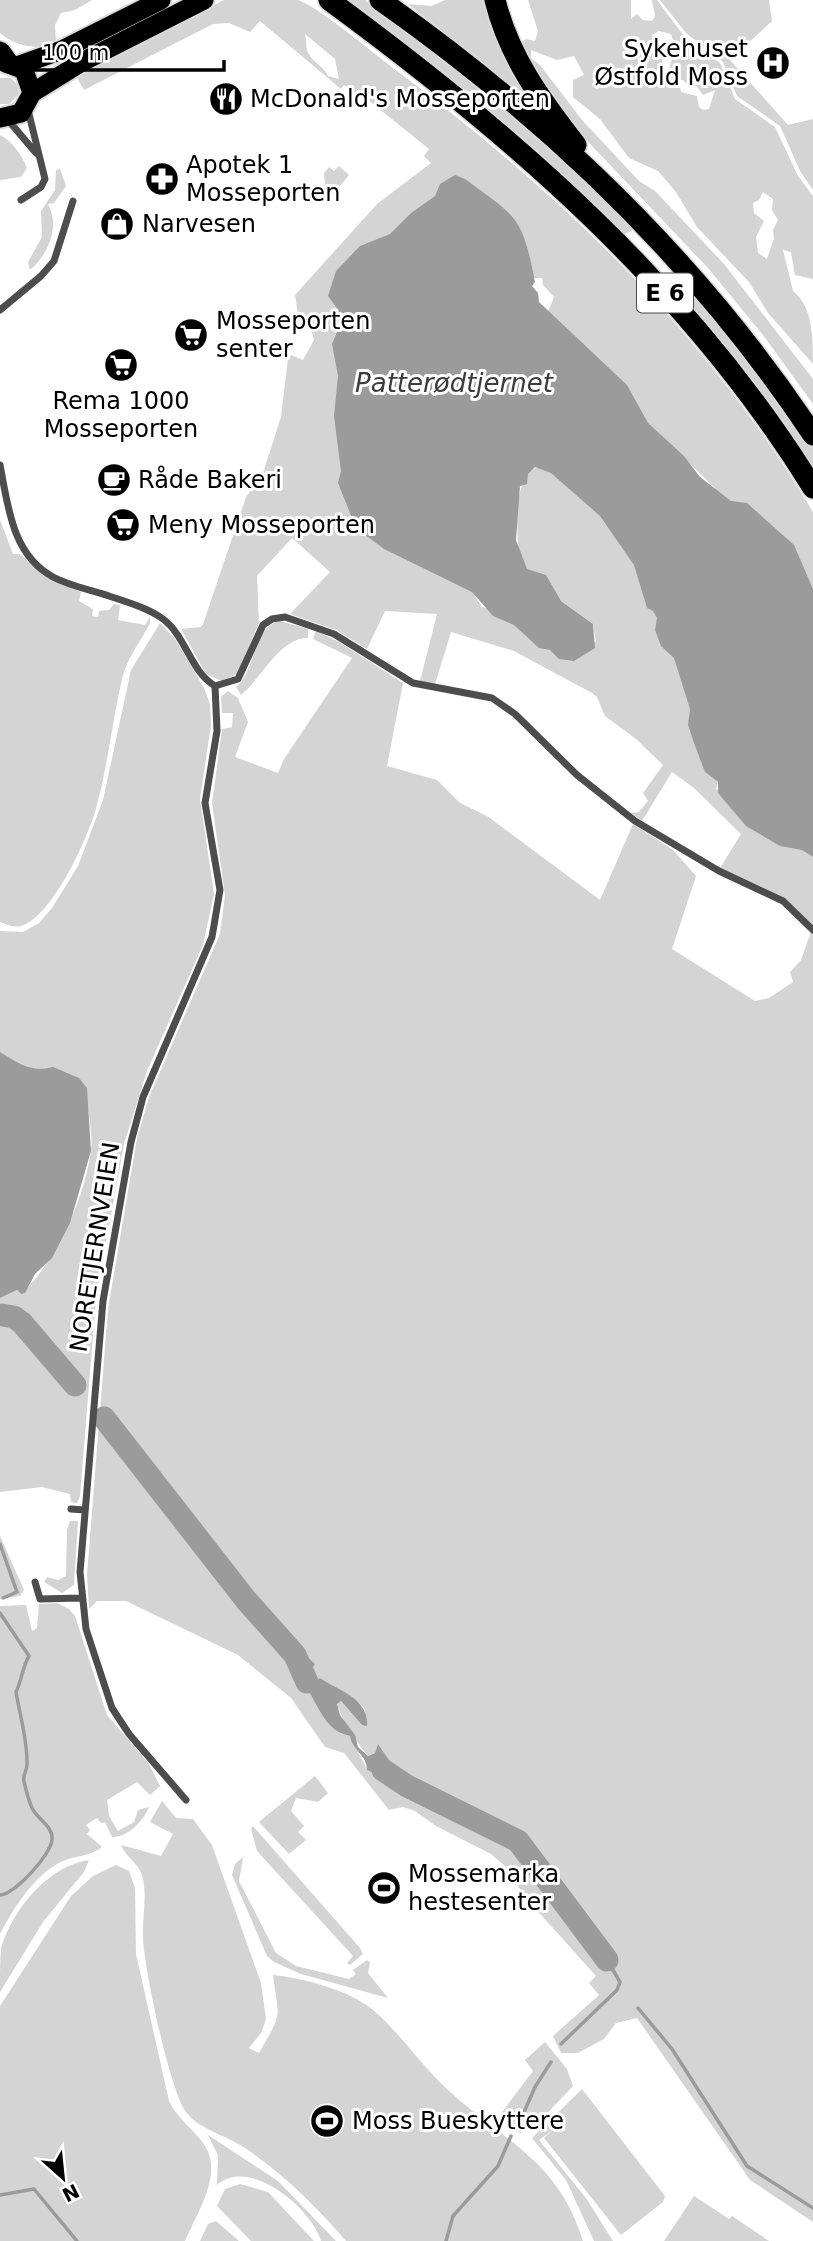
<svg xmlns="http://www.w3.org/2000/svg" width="813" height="2241" font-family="'DejaVu Sans',sans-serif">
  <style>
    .green { fill: #d4d4d4; fill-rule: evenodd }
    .water { fill: #9b9b9b }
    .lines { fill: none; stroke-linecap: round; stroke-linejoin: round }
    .stream { stroke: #9b9b9b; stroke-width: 3.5 }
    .river { stroke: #9b9b9b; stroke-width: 23 }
    .trunk-casing { stroke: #dbdbdb; stroke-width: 23 }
    .motorway-casing { stroke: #dbdbdb; stroke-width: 24 }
    .minor { stroke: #4d4d4d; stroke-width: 7 }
    .trunk { stroke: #000; stroke-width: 19 }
    .motorway { stroke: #000; stroke-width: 21 }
    .labels { text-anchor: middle; stroke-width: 6; stroke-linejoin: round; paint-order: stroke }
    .shield { fill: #fff; stroke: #4c4c4c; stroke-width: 2 }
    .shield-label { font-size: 23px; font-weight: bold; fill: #000 }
    .poi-label { font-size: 24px; fill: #000; stroke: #fff; text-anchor: start }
    .street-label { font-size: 24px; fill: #000; stroke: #fff }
    .water-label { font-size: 26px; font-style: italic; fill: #3c3c3c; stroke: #fff }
  </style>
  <rect width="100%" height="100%" fill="#fff"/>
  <path class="green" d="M0,0H92L75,10L61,13L55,25L56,43C36,50 17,47 0,33Z
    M224,0C240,0 285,0 298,0C319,7 373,53 393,68C563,196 702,328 813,512V659L713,486L555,334L548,312L554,297L543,285L542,278H534L474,594L482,607L596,642L593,624L561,601L522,585C520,558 506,478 538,467L609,491L657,618L693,644L705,772L718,782L716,789L813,845V926L783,897L720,868L741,834L694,788L672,772L642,821L631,813L639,812L648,801L643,793L663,765L636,739L605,716L597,697L592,693L514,651L451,632L435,684L420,681L437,614L385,611L367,649L336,630L290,614L330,572L292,538L257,576L259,623L237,674L222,681L206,674L181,629L201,627L203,624L246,497L263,473L281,417L288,358L291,355L303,360L314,340L309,320L304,316L299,321L295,295L377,204L431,163L424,156L429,149L362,95L359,97L344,85L341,89L260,21L250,32L229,23L213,24L84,90L76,76ZM305,34L335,59L339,79L328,76C324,66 310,61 307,50C306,45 306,37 305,34Z
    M343,0H365L447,61L537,134L634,227L632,231L624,234L497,118Z
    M445,0H485L537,107L408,4L431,6Z
    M528,0H631V19L637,14L643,20L652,21L655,16L652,0H657L684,36L720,63L735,99L775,127L798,176L813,196V279L795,275L791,252L783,250L793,291C813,306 813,339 813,364L768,313L749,282L697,227L676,192L658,171L629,158L600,119L573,97V80L584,75L574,56L557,60L531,50V58L540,65L582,120L639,181L655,191L724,264L813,379V404L763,335L708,268L575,128L516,46L526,39L535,41L538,31ZM659,31L671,34L675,48L667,77L662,65L664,53L655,51L652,35ZM678,80H683L688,85L693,81L703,95L715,90L709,109L703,110L699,107L697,96L681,92ZM763,192L773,199L772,210L778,220L773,230L774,238L767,259L758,253L756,237L764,221L754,213L753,203L759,200Z
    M660,0H769L772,21L730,60L788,125L813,119V190L800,171L780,126L737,96L723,62L686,33Z
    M0,78H11L18,85L19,94L9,104H0Z
    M0,135C12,141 22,155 27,168L21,177L0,180Z
    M339,166L349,175L330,198L326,195L324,173L329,167L334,171Z
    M60,169L66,186L54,203L48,204C60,226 49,254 30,270L28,262L42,237L41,211L55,190L56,170Z
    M691,295H695L787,409L813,447V471L736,362L690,306Z
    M0,520L13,554H20L44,576L81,592L79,601L93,609L92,616L98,617L99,611L109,610L114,604L120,605L118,620L145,625L150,617V623C141,641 129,655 123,675C112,720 108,767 95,812C86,841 52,917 21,926C14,928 6,924 0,922Z
    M280,621L308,629V638C280,637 261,679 241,695L236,687C257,670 251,628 280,621Z
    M160,623L175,639L204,688L210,704L211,725L200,799L214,894L203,945L147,1071L124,1144L96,1298L80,1496L77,1503L71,1502L70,1494L42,1487L0,1492V1298L17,1290L21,1294C55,1263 85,1199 91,1150C93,1136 89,1120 88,1106L0,1088V931L23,932L39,923L52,908L78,866L103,800L131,670Z
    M316,631L339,642L403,683L387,766L437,780L460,803L487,816L600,900L633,824L673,850L696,876L672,949L755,1001L769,998L793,982L790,972L801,960L811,932L813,935V2222L750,2180L637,2018L616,2023L604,2039L578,2053H561L553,2036L599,1995L589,1983L596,1976L525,1897L505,1866L491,1854L436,1826L415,1811L403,1807L389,1810L344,1753L325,1747L291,1698L238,1655L126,1601H97L89,1609L87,1575L108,1309L137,1138L149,1097L220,934L225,895L212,803L222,729L232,727L233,713H222L221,697L228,691L238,698L248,722L235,757L278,773L284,759L352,658L313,639ZM315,1664L309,1675L310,1681L320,1678C336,1689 352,1694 365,1709L362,1725L341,1701L337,1703C338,1714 360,1747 368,1756L375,1753L378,1744L407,1786L368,1771L350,1736C326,1732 317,1702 303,1682Z
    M70,1521H78L74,1585L62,1593L44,1582L47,1577L58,1580L66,1576L67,1530Z
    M0,1536L24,1590L20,1596L0,1599Z
    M57,1603L69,1609L75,1616L107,1715L149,1764L160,1786L150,1795L137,1782L107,1800L109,1816L118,1831L134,1822L138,1810L149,1807C143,1821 129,1837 112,1837L105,1822L101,1823L97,1818L86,1825L90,1830L87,1834L102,1847C90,1857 75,1855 61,1862C34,1875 13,1909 0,1934V1606L26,1605L32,1631L37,1628L39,1604Z
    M315,1776L328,1793L318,1802L296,1798L291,1811L304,1826L298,1832L306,1840L289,1854L259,1822Z
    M162,1801L176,1818L193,1819L212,1845L261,1983L266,2019L261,2033L249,2048L259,2053C283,2011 279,2021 273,1975C303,1978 349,1990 373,2010C400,2033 421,2065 447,2089C504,2142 558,2159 583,2241H346C316,2206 283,2174 245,2148C226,2135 200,2130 186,2112C170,2091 144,1968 143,1938C142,1919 147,1898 143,1879C140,1863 126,1858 121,1845L161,1856L173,1834L150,1822Z
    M253,1826L360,1948L363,1954L350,1965L347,1963L353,1956L257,1851L251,1829Z
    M243,1857L239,1881L276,1953L296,1966L349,1979L356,1974L353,1970L367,1960L370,1962L368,1973L388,1998L301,1974L274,1962L267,1956L232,1875L235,1864Z
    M89,1860L84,1872L43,1922L0,1992C0,1978 0,1960 1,1948C13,1909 48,1866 89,1860Z
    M116,1865L129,1871L135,1888L136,1954L169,2101C177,2118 192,2128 203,2143C225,2172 197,2213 185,2241H0V2006L71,1896L93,1876Z
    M545,2042L567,2069L573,2086L534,2127L520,2133L500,2115L533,2071L525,2060Z
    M582,2089L665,2196L663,2202L621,2235L544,2138L553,2130L539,2140L586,2198L613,2241H594L566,2180L532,2138Z
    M208,2135L278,2181L336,2241H321C312,2209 250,2156 217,2185L218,2155Z
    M240,2184L268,2192L314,2241H251L217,2206L225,2189Z
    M694,2196L729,2219L732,2216L769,2241H664Z
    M216,2221L239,2241H200L208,2224Z"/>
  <path class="water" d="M455,175L465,179C518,218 522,216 535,282L532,286L538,293L539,302L627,385L648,423L684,456L700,477L731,501L747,503L794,545L813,589V857L802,850L780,846L746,826L718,793V782L705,772L694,743L688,725L690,709L674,658L661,646L655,630L657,618L653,611L647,608L634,565L600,516L551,473L535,467L528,474L527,484L520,486L516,540L527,569L546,575L561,601L593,624L595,648L574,661L559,659L550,650L539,648L514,625L493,616L472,592L384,549L356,528L338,483L341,471L334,416L338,376L332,344L340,325L339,311L328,296L336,271L360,246L390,234L411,213L435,196L440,184Z
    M0,1052C20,1064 31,1073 53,1067L79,1078L87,1088L91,1151L70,1223L52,1258L35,1274L25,1293L21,1294L17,1290L0,1298Z
    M298,1654H304L315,1664L309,1674L310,1682L320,1678C339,1691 369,1698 367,1726L362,1725L341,1701L337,1704L340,1715L355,1735L358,1747L368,1756L375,1753L378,1744L407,1786L404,1788L367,1770C367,1755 352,1750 350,1736C323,1731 318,1702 303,1683C296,1674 288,1672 289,1660Z"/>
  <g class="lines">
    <path class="stream" d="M0,1544L17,1592L3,1598
      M0,1895C14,1895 52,1854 52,1839C53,1826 37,1819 32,1808C29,1801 26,1790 24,1782C22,1775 28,1770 27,1762C27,1738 20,1716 16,1692C22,1680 22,1668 29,1656L0,1613
      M638,2008L672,2049L747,2166L813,2208
      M561,2044L617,1990L620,1982L607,1960
      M518,2126L535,2087L551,2062
      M0,2195L34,2189L77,2241
      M446,2241L453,2216L498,2166L511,2136"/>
    <path class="river" d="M2,1315L14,1317L22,1323L75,1385
      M104,1418L246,1600L295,1655L307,1682
      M383,1770L407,1786L518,1841L607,1960"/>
    <g class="trunk-casing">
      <path id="trunk" d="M17,66L62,50L161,0
        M32,93L82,62L204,0
        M0,118L21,113L32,93L24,70L6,63"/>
    </g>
    <g class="motorway-casing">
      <path id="motorway" d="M329,0C516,137 690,289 813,488
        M380,0C549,119 699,263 813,435
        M495,0C509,57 541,100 576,145
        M0,52L8,63"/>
    </g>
    <path class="minor" d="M8,120L36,153
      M21,200L41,187L45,179L28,110
      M0,310L41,276L54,261L73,201
      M0,465C8,506 12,555 53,577C70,586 91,590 109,596C127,602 148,608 163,619C186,636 190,671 215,686L238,679L263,625L272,619L285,617L334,634L413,683L492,698L515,714L577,775L635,821L719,871L783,901L813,930
      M71,1509L84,1510
      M35,1582L40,1599L80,1598
      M186,1800L129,1734L112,1708L86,1629L80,1572L103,1301L131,1142L143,1097L212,937L220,890L205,803L217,731L215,686"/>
    <use href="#trunk" class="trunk"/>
    <use href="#motorway" class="motorway"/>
  </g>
  <defs>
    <g id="hospital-disc" transform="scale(1.75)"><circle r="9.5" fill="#000" stroke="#fff"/><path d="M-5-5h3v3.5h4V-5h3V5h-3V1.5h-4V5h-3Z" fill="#fff"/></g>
    <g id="restaurant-disc" transform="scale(1.75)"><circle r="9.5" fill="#000" stroke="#fff"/><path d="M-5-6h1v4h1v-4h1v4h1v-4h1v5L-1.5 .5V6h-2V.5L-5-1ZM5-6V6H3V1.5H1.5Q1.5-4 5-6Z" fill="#fff"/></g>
    <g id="pharmacy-disc" transform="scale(1.75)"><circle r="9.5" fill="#000" stroke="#fff"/><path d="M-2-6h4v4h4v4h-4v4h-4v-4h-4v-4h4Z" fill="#fff"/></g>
    <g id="shop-disc" transform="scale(1.75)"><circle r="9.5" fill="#000" stroke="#fff"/><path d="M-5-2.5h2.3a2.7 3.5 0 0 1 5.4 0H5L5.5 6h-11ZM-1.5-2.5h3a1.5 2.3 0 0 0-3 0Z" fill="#fff"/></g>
    <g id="supermarket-disc" transform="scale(1.75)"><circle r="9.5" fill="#000" stroke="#fff"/><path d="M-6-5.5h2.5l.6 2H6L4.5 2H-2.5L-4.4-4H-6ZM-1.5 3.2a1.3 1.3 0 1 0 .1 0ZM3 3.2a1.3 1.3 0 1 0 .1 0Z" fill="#fff"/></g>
    <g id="cafe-disc" transform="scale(1.75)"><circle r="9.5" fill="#000" stroke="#fff"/><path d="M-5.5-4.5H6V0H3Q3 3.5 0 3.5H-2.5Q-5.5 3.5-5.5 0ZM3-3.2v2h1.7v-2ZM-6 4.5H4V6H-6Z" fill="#fff"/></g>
    <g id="stadium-disc" transform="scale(1.75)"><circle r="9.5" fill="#000" stroke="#fff"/><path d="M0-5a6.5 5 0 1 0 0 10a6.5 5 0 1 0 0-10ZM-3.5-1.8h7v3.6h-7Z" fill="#fff"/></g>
  </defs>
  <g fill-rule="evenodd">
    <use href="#hospital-disc" x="773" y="63"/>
    <use href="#restaurant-disc" x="226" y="99"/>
    <use href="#pharmacy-disc" x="162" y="179"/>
    <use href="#shop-disc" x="117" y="224"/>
    <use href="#supermarket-disc" x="191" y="335"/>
    <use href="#supermarket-disc" x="121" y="365"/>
    <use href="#cafe-disc" x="114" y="480"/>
    <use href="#supermarket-disc" x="123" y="525"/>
    <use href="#stadium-disc" x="384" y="1888"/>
    <use href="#stadium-disc" x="327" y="2121"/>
  </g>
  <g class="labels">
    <rect class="shield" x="637" y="273.5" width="56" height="39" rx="5"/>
    <g class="shield-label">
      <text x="665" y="301">E 6</text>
    </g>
    <g class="poi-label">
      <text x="748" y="57" text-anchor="end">Sykehuset<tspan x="748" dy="28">Østfold Moss</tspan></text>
      <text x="250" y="107">McDonald's Mosseporten</text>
      <text x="186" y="173">Apotek 1<tspan x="186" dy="28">Mosseporten</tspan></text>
      <text x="142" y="232">Narvesen</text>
      <text x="216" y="329">Mosseporten<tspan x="216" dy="28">senter</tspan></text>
      <text x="121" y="409" text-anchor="middle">Rema 1000<tspan x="121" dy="28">Mosseporten</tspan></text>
      <text x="138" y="488">Råde Bakeri</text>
      <text x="148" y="533">Meny Mosseporten</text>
      <text x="408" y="1882">Mossemarka<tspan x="408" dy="28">hestesenter</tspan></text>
      <text x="352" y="2129">Moss Bueskyttere</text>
    </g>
    <g class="street-label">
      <text transform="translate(95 1247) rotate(-81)" y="8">NORETJERNVEIEN</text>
    </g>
    <g class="water-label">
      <text x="454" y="392">Patterødtjernet</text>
    </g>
  </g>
  <g transform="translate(63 2178) rotate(153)" stroke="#ffffff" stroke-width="5" paint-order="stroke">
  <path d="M0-5L12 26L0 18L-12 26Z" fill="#000000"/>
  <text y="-10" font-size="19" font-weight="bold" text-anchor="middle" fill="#000000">N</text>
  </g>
  <path d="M32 60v10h192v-10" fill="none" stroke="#000000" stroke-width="3.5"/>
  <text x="42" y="60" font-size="21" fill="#000000" stroke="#ffffff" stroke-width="5" paint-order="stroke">100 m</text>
</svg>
